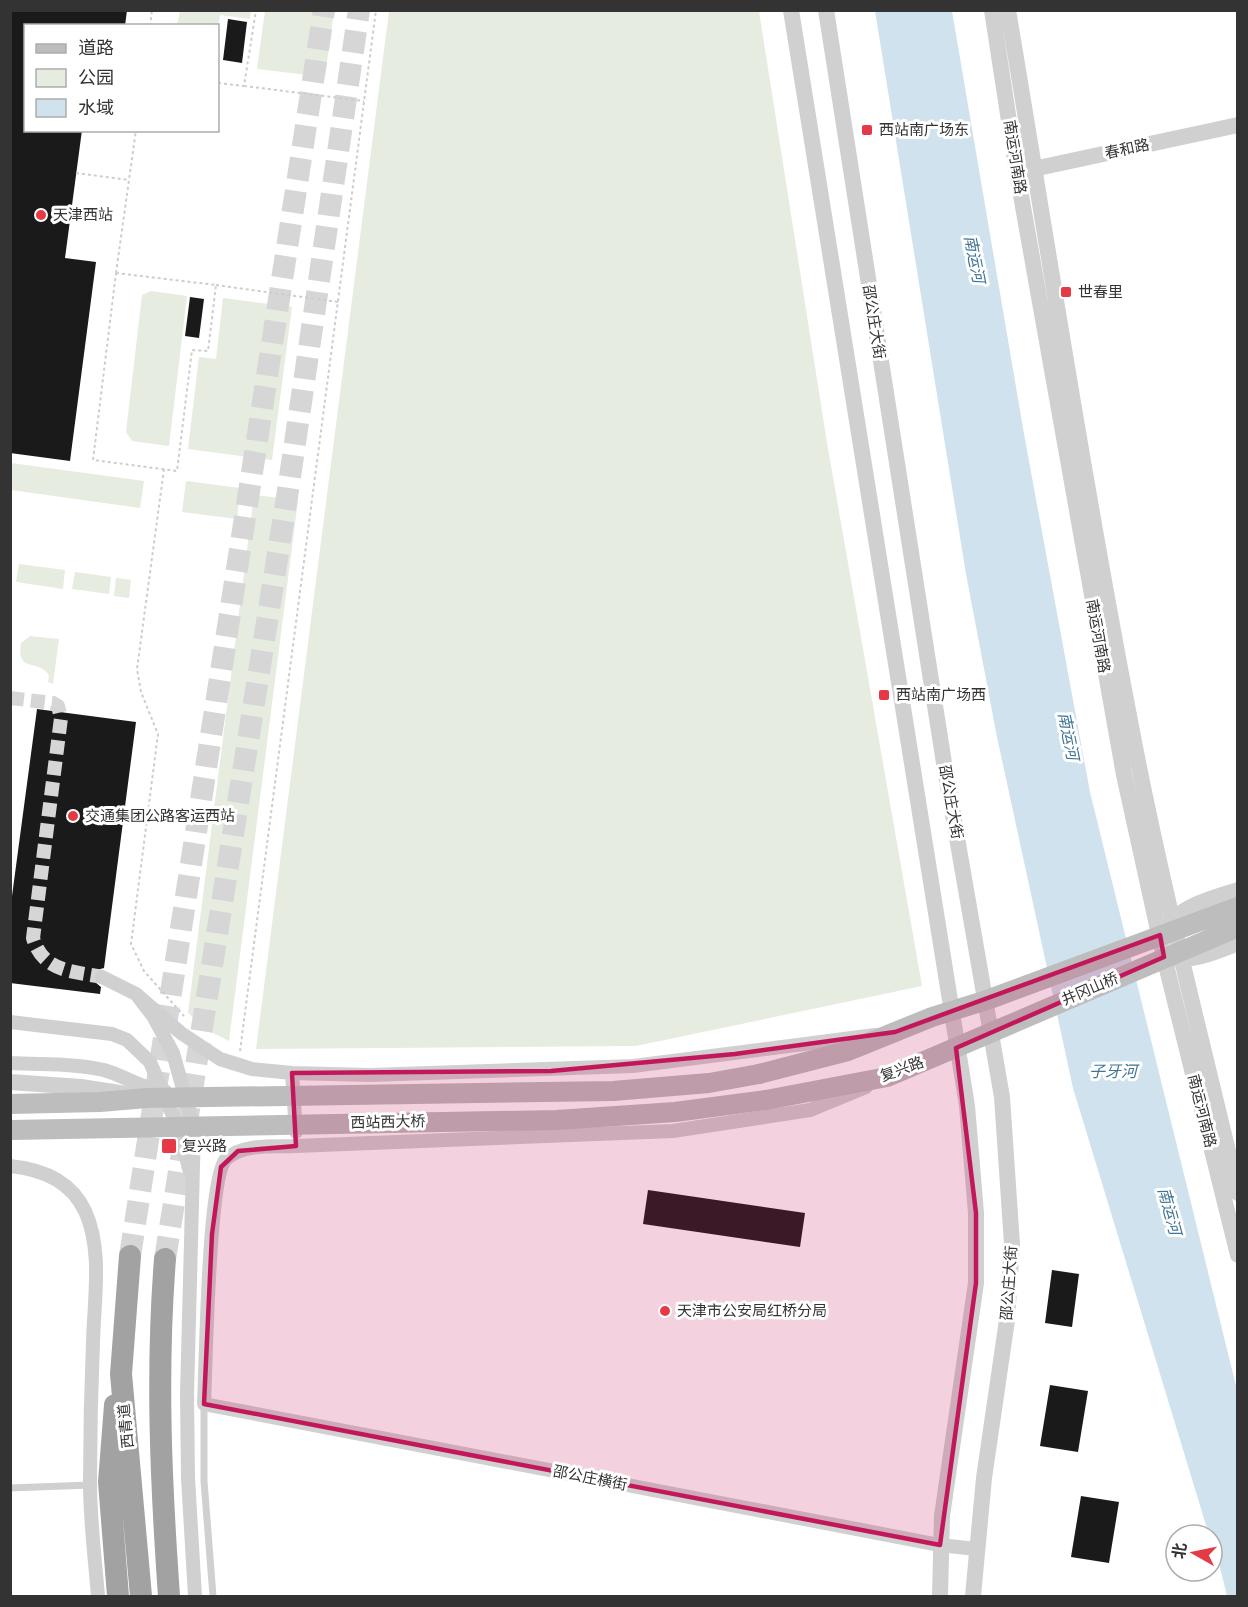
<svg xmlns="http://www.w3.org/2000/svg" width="1248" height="1607" font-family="'Asap Condensed','Noto Sans SC',sans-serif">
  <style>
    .green { fill: #e6ecdf }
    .water { fill: #cfe2ee }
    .building { fill: #1a1a1a }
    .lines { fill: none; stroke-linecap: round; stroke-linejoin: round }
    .minor-tunnel { stroke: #d6d6d6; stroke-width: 14; stroke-dasharray: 14 7; stroke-linecap: butt }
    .trunk-tunnel { stroke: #d6d6d6; stroke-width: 22; stroke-dasharray: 22 11; stroke-linecap: butt }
    .path { stroke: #cdcdcd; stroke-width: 2; stroke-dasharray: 3 3; stroke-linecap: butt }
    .service { stroke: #d0d0d0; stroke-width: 7 }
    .minor { stroke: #d0d0d0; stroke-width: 14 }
    .tertiary { stroke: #d0d0d0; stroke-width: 16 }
    .secondary { stroke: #bdbdbd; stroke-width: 20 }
    .trunk { stroke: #a2a2a2; stroke-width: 22 }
    .secondary-bridge { stroke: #bdbdbd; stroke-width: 20 }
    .marked { fill: #c2185b; fill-opacity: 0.2; stroke: #c2185b; stroke-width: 4.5; stroke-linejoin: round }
    .poi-dot { fill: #e63946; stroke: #fff; stroke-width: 2 }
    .labels { text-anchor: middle; stroke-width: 6; stroke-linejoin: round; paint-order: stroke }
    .poi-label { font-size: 15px; fill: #333; stroke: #fff; text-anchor: start }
    .street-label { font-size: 15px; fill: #333; stroke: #fff }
    .water-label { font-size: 16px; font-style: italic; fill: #3f7597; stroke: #fff }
  </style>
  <rect width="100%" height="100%" fill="#fff"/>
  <path class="green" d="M180,11V10L251,11L250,19L220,15L218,27L177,25Z
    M265,11H334L325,77L257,69Z
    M389,11H759L827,443L922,986L636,1046L256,1049Z
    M151,291L187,296L169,446L132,441L126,432L142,295Z
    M223,298L292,307L272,460L188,449L199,357L216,359Z
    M11,463L144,481L140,508L11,490Z
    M186,481L240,488L237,519L182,512Z
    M254,495L298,500L229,1041L211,1032L188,1013Z
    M19,564L65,570L63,589L16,582Z
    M75,572L111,577L109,594L72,589Z
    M116,578L131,580L129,598L114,596Z
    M30,636L59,639L53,684L48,682L49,675C38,658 16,674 21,643Z"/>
  <path class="water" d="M875,11H952L1024,434L1090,792L1237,1390V1596H1227L1212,1535H1209L1073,1088L997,737L966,574Z"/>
  <path class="building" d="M10,10H127L125,26H26V130H82L65,258L96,262L70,461L10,453Z
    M228,19L247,22L242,63L223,60Z
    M190,297L204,299L199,338L185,336Z
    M37,709L136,722L104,968L97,970L93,977L95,982L101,987L100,994L10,983V911Z
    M648,1190L805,1213L800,1247L643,1224Z
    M1052,1270L1079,1274L1072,1327L1045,1323Z
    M1050,1385L1088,1391L1078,1452L1040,1446Z
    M1081,1496L1119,1502L1109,1563L1071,1557Z"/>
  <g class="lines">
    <path class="minor-tunnel" d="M10,698L53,703L58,706L61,718L33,938C43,972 72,971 102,977"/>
    <path class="trunk-tunnel" d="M130,1256L324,10
      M165,1259L287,497L359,10"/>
    <path class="path" d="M150,26L152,10
      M218,83L244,86L256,10
      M244,86L364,101
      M76,173L129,180
      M116,273L216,285L208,351L192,350L177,471L93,460Z
      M116,273L136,130
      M216,285L338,302
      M164,469L137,669L141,692L158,734L131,944L144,971L184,1016
      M240,1051L376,10"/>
    <path class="service" d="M204,1404V1481L213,1596
      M10,1488L90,1485"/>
    <path class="minor" d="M102,977L136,994L153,1016L173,1053L194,1128L187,1394L188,1478L195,1596
      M136,994L181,1033L220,1059L252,1069L292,1073L370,1075L633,1066L875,1035
      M10,1022L112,1034L127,1040L150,1062L180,1132L189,1169
      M10,1063C42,1065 73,1063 104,1070C125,1076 142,1089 165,1091
      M292,1073L296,1132
      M866,1087L810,1110L673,1131L296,1146C275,1147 243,1143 226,1159C208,1177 206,1367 204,1404L940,1545L976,1549
      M10,1166C41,1169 71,1181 85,1211C103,1250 94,1300 93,1342C91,1389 90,1436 90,1483C90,1521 95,1559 98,1596"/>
    <path class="tertiary" d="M791,10L967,1106L976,1213V1283L942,1516L940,1596
      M826,10L944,763L1002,1097L1012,1244L1007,1320L984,1478L973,1596
      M992,10L1017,173L1124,775L1164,957L1238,1255
      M1008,10C1050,261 1089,513 1138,762C1167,907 1204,1049 1238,1193
      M1024,171L1238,125
      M1167,926C1183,905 1214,898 1238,890
      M1171,958C1194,962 1217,951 1238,943
      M10,1082L81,1087L132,1095"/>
    <path class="secondary" d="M759,1074L848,1051L932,1017L987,1000L1238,907
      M766,1100L887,1077L1238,927"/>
    <path class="trunk" d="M130,1256L121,1374L141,1596
      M165,1259C156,1373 161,1483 169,1596
      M115,1405L109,1482L118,1596"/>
    <path class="secondary-bridge" d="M10,1104L100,1102L147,1098L613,1091L709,1083L759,1074
      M10,1130L557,1120L675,1112L766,1100"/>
  </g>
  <path class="marked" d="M1160,935L1164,957L956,1048L976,1213V1283L940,1545L204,1404L212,1234L221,1167L238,1151L296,1146L292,1073L551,1071L735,1054L895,1032Z"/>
  <g class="poi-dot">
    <rect x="861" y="124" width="12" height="12" rx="3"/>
    <circle cx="41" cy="215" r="6"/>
    <rect x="1060" y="286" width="12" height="12" rx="3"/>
    <rect x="878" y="689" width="12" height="12" rx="3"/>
    <circle cx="73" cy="816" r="6"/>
    <rect x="161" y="1138" width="16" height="16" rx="3"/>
    <circle cx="665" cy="1311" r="6"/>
  </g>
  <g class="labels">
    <g class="poi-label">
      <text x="879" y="135">西站南广场东</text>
      <text x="53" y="220">天津西站</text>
      <text x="1078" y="297">世春里</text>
      <text x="896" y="700">西站南广场西</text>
      <text x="85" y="821">交通集团公路客运西站</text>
      <text x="182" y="1151">复兴路</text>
      <text x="677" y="1316">天津市公安局红桥分局</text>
    </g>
    <g class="street-label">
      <text transform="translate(1127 149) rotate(-12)" y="5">春和路</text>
      <text transform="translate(1015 157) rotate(81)" y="5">南运河南路</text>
      <text transform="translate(874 322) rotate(81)" y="5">邵公庄大街</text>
      <text transform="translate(1098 636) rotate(80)" y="5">南运河南路</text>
      <text transform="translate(951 802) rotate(80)" y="5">邵公庄大街</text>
      <text transform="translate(1090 989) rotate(-23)" y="5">井冈山桥</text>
      <text transform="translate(902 1069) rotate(-20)" y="5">复兴路</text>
      <text transform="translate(1202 1111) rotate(76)" y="5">南运河南路</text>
      <text transform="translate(388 1122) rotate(-1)" y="5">西站西大桥</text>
      <text transform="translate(1009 1283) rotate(-86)" y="5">邵公庄大街</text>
      <text transform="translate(126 1426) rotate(-96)" y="5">西青道</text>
      <text transform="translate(590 1478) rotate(11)" y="5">邵公庄横街</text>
    </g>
    <g class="water-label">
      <text transform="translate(975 259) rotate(79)" y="6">南运河</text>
      <text transform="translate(1069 736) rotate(79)" y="6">南运河</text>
      <text x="1113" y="1077">子牙河</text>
      <text transform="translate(1170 1211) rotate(75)" y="6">南运河</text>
    </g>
  </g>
  <rect width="1248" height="1607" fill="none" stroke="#333333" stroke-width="24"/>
  <rect x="24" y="24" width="195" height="108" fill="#ffffff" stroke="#adadad" stroke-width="1.5"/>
  <rect x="36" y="44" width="30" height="9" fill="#bdbdbd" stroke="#adadad" stroke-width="1.5"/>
  <text x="78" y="54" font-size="18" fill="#333333">道路</text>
  <rect x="36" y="69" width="30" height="18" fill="#e6ecdf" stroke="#adadad" stroke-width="1.5"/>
  <text x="78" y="84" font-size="18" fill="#333333">公园</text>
  <rect x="36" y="99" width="30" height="18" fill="#cfe2ee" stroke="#adadad" stroke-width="1.5"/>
  <text x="78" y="114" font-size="18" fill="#333333">水域</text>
  <g transform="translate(1194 1553) rotate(279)"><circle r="28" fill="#ffffff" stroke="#adadad" stroke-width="1.5"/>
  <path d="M0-4.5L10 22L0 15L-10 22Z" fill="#e63946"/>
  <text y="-9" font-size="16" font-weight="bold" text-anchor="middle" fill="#333333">北</text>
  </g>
</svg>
